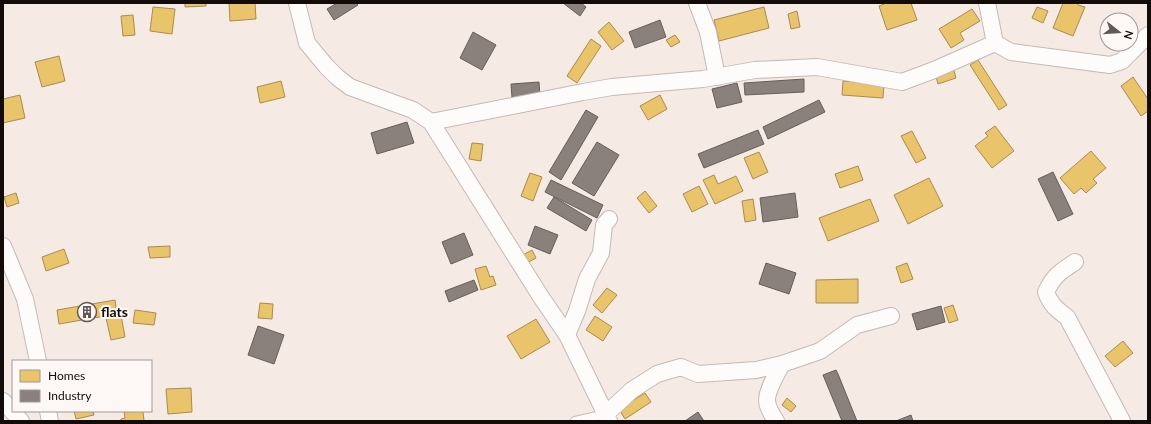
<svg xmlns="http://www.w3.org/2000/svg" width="1151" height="424" font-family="Lato,sans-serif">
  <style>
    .homes { fill: #e9c46a; stroke: #a98c4d }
    .industry { fill: #8a817c; stroke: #665e59 }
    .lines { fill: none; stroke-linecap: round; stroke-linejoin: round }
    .lane-casing { stroke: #c4bab5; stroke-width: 10 }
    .street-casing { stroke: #c4bab5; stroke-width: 18 }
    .lane { stroke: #fefcfb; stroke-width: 8 }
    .street { stroke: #fefcfb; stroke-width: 16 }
    .labels { text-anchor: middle; stroke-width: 4; stroke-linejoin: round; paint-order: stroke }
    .poi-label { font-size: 14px; font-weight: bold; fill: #130b08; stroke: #fdf8f6; text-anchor: start }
  </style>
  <rect width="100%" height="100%" fill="#f5eae4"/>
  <path class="homes" d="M185,3H206V6L185,7Z
    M229,3H255L256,19L230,21Z
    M886,3H911L917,20L887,30L879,6Z
    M1063,3H1078V5L1085,7L1073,36L1053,28Z
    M153,7L175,9L172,34L150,31Z
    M764,7L769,28L719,41L714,20Z
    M1037,7L1048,11L1043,23L1032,18Z
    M972,9L980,21L960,33L964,40L951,48L939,29Z
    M797,11L800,27L791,29L788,14Z
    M133,15L135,35L123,36L121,16Z
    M609,22L624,41L612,50L598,32Z
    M675,35L680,42L671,47L666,40Z
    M591,39L601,46L577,83L567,76Z
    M59,56L65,81L42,87L35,62Z
    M978,60L1007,105L999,110L970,65Z
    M953,67L956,78L938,84L935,73Z
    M1133,77L1148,99V111L1141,116L1121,86Z
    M281,81L285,97L260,103L257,87Z
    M843,81L884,84L883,98L842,95Z
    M20,95L25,118L3,123V99Z
    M660,95L667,109L648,120L640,106Z
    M995,126L1014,151L992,168L975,146L988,136L985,133Z
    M912,131L926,158L916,163L901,136Z
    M472,143L483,144L481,161L469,159Z
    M1091,151L1106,168L1093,179L1097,183L1086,193L1081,188L1074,194L1060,178Z
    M759,152L768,172L753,179L744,158Z
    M858,166L863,180L840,188L835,174Z
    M530,173L542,177L533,201L521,196Z
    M714,175L718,184L736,176L743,191L715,204L703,180Z
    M929,178L943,206L908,224L894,195Z
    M699,186L708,204L692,212L683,194Z
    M645,191L657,206L649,213L637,198Z
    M16,193L19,203L7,207L4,197Z
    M753,199L756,220L745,222L742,201Z
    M870,199L879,221L828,241L819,218Z
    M170,246V257L150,258L148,247Z
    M64,249L69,263L46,271L42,257Z
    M532,250L536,258L525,264L521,256Z
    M907,263L913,279L901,283L896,267Z
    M486,266L490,277L493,276L496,285L481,290L475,269Z
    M858,279V303H816V280Z
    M607,288L617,295L602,313L593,305Z
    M115,300L117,314L59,324L57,310Z
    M260,303L273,304L272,319L258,318Z
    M953,305L958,320L949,323L944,308Z
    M135,310L156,313L154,325L133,323Z
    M121,315L125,337L111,340L106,318Z
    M595,316L612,327L603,341L586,330Z
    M536,319L550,342L521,359L507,336Z
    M1123,341L1133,353L1115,367L1105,356Z
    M191,388L192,412L168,414L166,389Z
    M645,393L651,402L625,419L619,409Z
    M787,398L796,406L791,412L782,405Z
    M74,411H93L94,415L76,419Z
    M124,411H143L144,421H121V419L125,418Z"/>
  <path class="industry" d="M337,3H356L358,5L334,20L327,9Z
    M563,3H581L586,7L580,16Z
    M660,20L666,37L635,48L629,32Z
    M473,32L496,45L482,70L460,58Z
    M804,79V92L745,95L744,83Z
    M539,82L540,96L512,98L511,84Z
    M737,83L742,102L717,108L712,89Z
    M819,100L825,112L768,139L763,127Z
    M586,110L598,117L561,180L549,172Z
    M407,122L414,143L377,154L371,133Z
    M758,130L764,144L704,168L698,154Z
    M597,142L619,155L594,196L572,183Z
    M1053,172L1073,214L1058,221L1038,179Z
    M551,180L603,205L597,218L545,192Z
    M795,193L798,217L763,222L760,198Z
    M554,197L592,220L586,231L547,208Z
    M535,226L558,235L550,254L528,245Z
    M464,233L473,255L451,264L442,242Z
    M766,263L796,273L789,294L759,284Z
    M474,280L478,290L449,302L445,291Z
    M941,306L945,322L917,330L912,314Z
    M258,326L284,335L274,364L248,355Z
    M836,370L838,374L857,421H842L823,375Z
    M698,412L704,421H685Z
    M911,415L913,421H896Z"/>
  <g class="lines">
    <g class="lane-casing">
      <path id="lane" d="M575,421L606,414"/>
    </g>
    <g class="street-casing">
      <path id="street" d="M297,3L307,43L326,66L337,77L350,87L413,110L431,122L583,92L612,87L703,79L755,70L817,67L902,82L934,70L995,43L1011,52L1110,65L1122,61L1148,35
        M697,3L708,32L717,77
        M987,3L995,43
        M431,122L541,297L567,335L609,421
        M3,246L25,299L38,361
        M1075,262C1060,272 1054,275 1046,292C1050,304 1057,310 1067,317L1122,421
        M567,335L577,311L587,279L601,253L604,225L609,219
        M3,401L21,421
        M48,411L50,421
        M606,414L632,390L657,374L681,367L698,374L756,370L782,364L820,351L857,325L891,316
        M776,421C772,415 767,407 767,400C767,390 777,373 782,364"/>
    </g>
    <use href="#lane" class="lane"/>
    <use href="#street" class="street"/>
  </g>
  <defs>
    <g id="building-ring" transform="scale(1)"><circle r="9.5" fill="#fdf8f6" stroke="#625955" stroke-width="1.5"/><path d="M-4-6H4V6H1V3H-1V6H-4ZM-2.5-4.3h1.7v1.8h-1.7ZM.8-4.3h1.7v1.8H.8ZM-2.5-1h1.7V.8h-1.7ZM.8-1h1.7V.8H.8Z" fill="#625955"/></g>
  </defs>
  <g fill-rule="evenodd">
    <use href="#building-ring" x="87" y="312"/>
  </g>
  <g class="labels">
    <g class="poi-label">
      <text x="101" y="317">flats</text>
    </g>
  </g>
  <rect width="1151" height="424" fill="none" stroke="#130b08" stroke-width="8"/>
  <rect x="12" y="360" width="140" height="52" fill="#fdf8f6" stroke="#9f9997"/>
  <rect x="20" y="370" width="20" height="12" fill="#e9c46a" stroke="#9f9997"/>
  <text x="48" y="380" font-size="12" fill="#130b08">Homes</text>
  <rect x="20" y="390" width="20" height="12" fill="#8a817c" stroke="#9f9997"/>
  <text x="48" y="400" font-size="12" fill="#130b08">Industry</text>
  <g transform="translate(1119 32) rotate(107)"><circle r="19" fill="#fdf8f6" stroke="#9f9997"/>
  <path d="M0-3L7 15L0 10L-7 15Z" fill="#625955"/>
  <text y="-6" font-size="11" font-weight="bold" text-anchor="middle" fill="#130b08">N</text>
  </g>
</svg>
